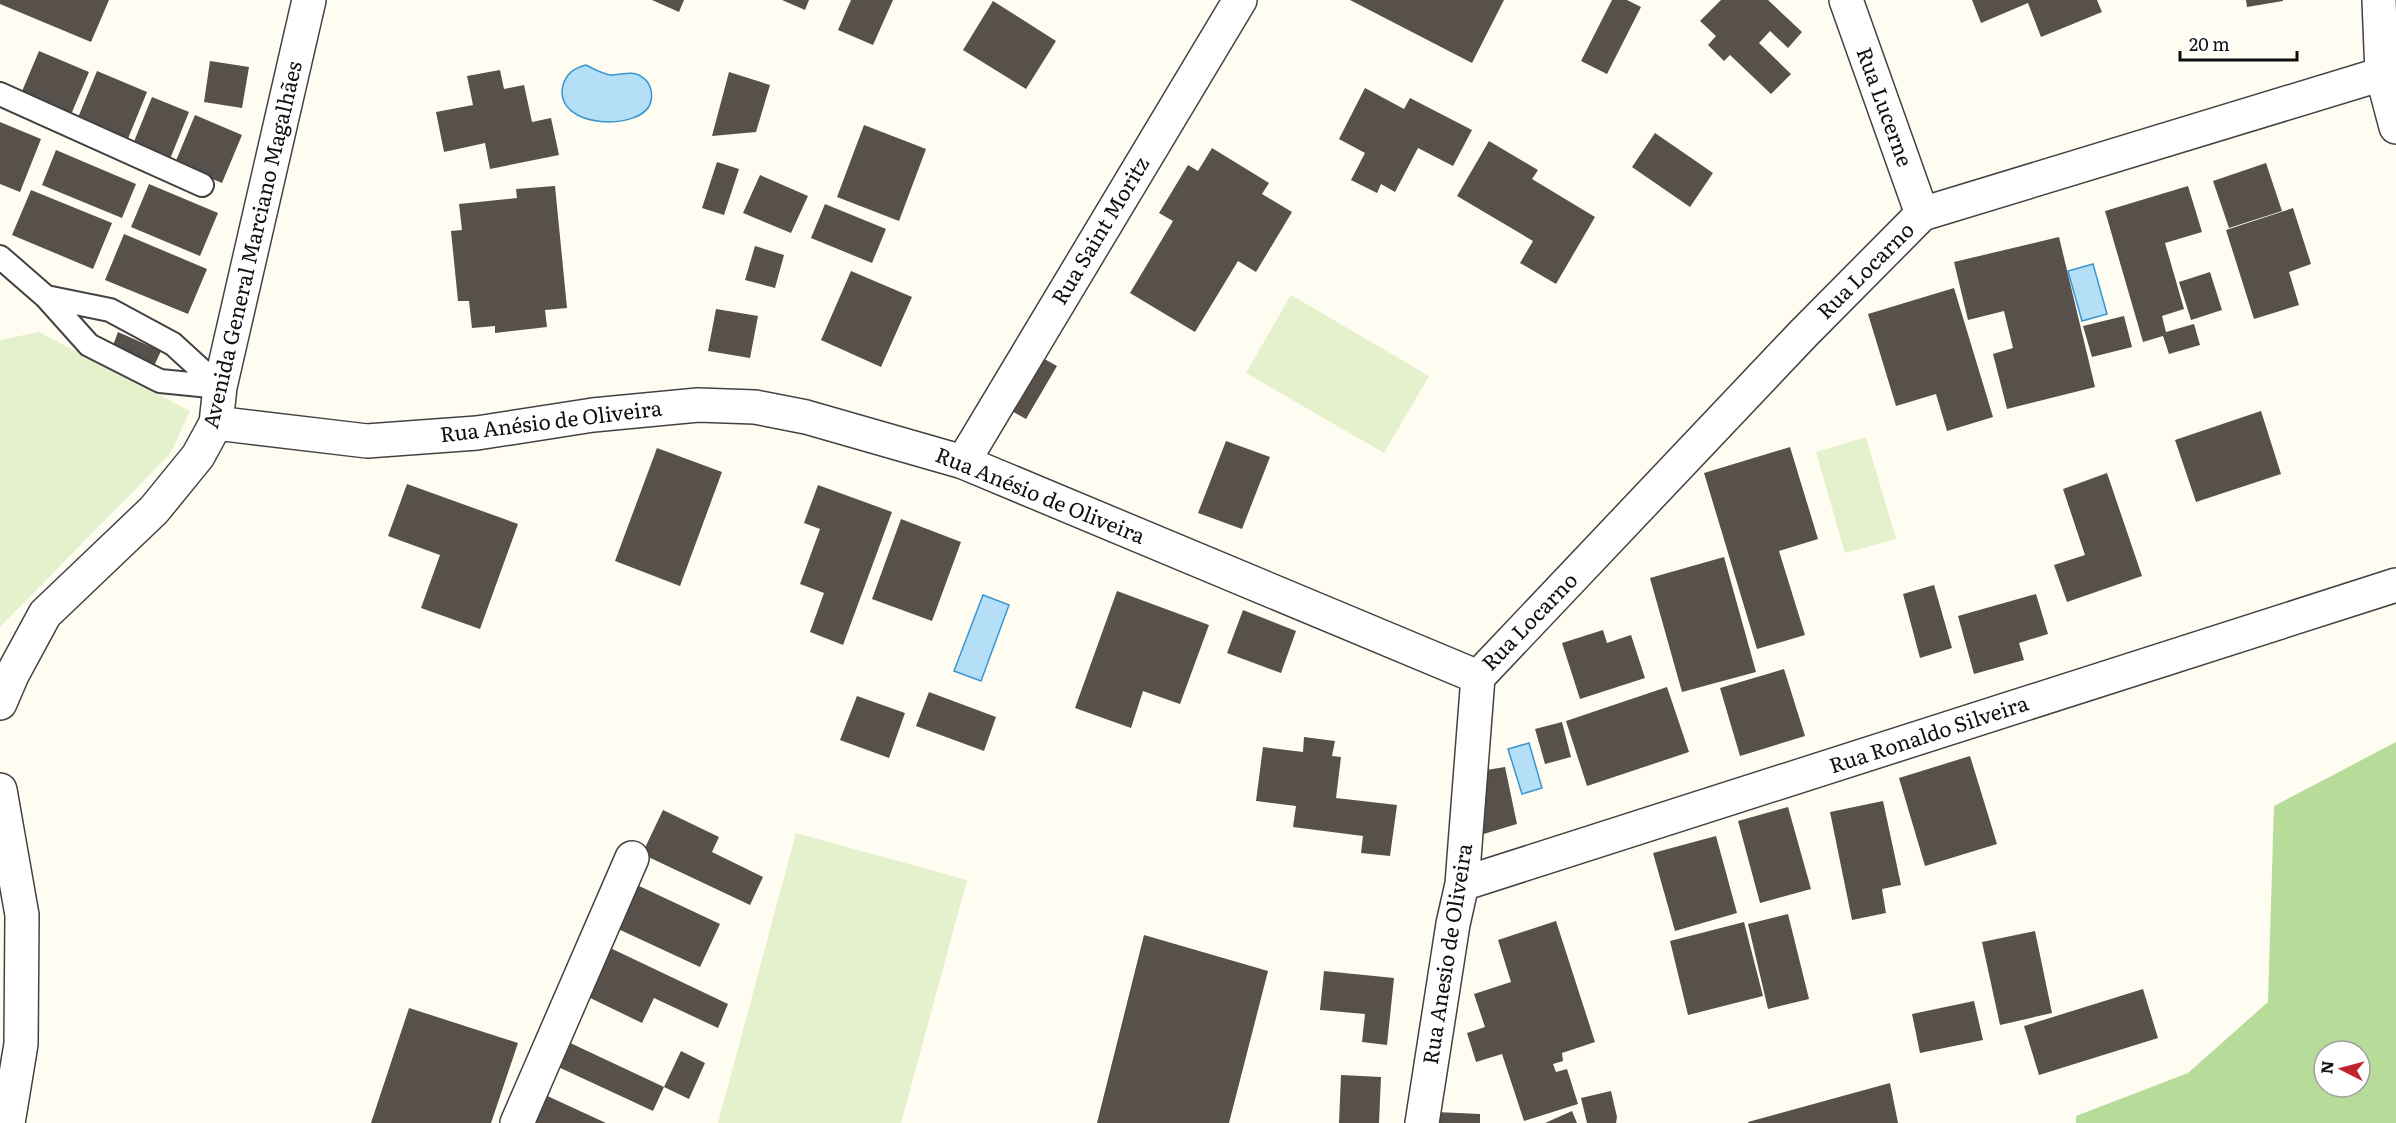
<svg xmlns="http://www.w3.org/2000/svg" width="2396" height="1123" font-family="Literata,serif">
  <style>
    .forest { fill: #b7db99; fill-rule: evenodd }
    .pitch { fill: #e5f1cc }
    .water { fill: #b5dff7; stroke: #3b96cf; stroke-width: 1.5 }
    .building { fill: #58504b }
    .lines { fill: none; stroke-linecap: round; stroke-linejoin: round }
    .service-casing { stroke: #424242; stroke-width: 26 }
    .minor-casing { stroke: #424242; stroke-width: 36 }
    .service { stroke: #fff; stroke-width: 22 }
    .minor { stroke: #fff; stroke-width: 33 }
    .labels { text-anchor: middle; stroke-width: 6; stroke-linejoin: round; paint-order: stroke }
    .street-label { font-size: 21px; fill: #0f0f0f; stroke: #fff }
  </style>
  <rect width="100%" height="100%" fill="#fffcf1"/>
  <path class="forest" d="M2396,742V1123H2076V1116L2188,1073L2268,1002L2274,806ZM2324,1051H2360V1087H2324Z"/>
  <path class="pitch" d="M1291,295L1429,376L1384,453L1246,373Z
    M39,332L190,411L170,454L0,627V340Z
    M1866,437L1896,539L1845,553L1816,452Z
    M796,833L967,880L901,1123H718Z"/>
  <path class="water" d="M586,65C594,69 602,74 611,75C622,75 633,70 642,77C650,82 653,92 651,101C645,132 552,130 563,85C567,73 574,68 586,65Z
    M2093,264L2107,314L2082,321L2068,271Z
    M983,595L1009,605L981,681L954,671Z
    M1529,743L1542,788L1522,794L1508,749Z"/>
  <path class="building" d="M0,0H109L91,42L0,4Z
    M652,0H684L679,12Z
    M782,0H809L805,10Z
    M851,0H893L873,45L838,30Z
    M1350,0H1504L1472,63Z
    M1612,0H1627L1641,7L1607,74L1581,61Z
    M1721,0H1768L1802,32L1788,48L1770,31L1759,43L1791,74L1771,94L1730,55L1724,61L1708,45L1716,36L1700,21Z
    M1972,0H2097L2102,12L2041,37L2028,3L1981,23Z
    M2246,0H2283V1L2247,7Z
    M993,1L1056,41L1026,89L963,50Z
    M39,51L89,72L70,117L20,96Z
    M210,61L249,67L242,108L204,102Z
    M500,70L504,89L524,85L532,122L551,118L559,155L490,169L485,143L444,152L436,112L473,105L467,76Z
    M97,71L147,92L127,141L77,120Z
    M729,72L770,85L756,132L712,136Z
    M1365,88L1404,109L1410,98L1472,130L1453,166L1418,148L1395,192L1381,184L1377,193L1351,180L1365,153L1339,139Z
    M152,97L189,112L170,159L133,144Z
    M195,115L242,135L222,183L175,163Z
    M0,122L41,139L20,192L0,184Z
    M864,125L926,149L899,221L837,197Z
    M1655,133L1713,173L1690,207L1632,167Z
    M1489,141L1538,170L1532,179L1595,217L1556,284L1520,263L1533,241L1457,196Z
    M1212,148L1269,183L1262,194L1292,212L1256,272L1238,261L1195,332L1130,293L1173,221L1159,213L1188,165L1198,171Z
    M56,150L136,184L122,218L42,185Z
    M717,162L739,169L724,215L702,208Z
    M2266,163L2282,211L2229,228L2213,181Z
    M760,175L808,196L791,233L743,213Z
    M149,184L218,213L200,256L131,227Z
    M555,186L567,308L545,310L547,327L495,333V326L472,328L469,301H458L451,231L462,230L459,204L517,198L516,189Z
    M2188,186L2202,232L2165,243L2184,309L2162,316L2166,332L2194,324L2200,345L2169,354L2163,336L2143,342L2105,211Z
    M31,190L112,223L93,269L12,235Z
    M825,204L886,229L872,263L811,238Z
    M2293,208L2311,264L2289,272L2299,305L2254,319L2226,230Z
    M124,234L207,269L188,314L105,280Z
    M2059,237L2095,387L2007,409L1993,354L2013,348L2004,311L1968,320L1954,262Z
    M755,246L784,255L775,288L745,280Z
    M851,271L912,297L881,367L821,340Z
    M2210,272L2222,310L2191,320L2179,282Z
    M1954,288L1993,417L1947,431L1936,394L1896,406L1868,314Z
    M716,309L758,316L750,358L708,351Z
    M2124,316L2132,347L2092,357L2083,326Z
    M118,332L161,351L154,366L112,348Z
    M1039,356L1057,366L1026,419L1008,409Z
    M2261,411L2281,474L2196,502L2175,440Z
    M1226,441L1270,457L1242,529L1198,513Z
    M1790,447L1818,539L1779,551L1805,635L1757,649L1704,473Z
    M657,448L722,472L680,586L615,561Z
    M2107,473L2142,576L2067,602L2054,565L2085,555L2063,489Z
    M407,484L518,524L480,629L421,608L440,555L388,536Z
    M818,485L892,512L843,645L810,632L824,593L800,584L820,529L804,523Z
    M901,519L961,542L932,621L872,599Z
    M1724,557L1756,672L1682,692L1650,578Z
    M1934,585L1952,648L1920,658L1903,594Z
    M1117,591L1209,625L1180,704L1143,691L1131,728L1075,708Z
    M2036,594L2048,634L2019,643L2024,660L1974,674L1958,616Z
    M1243,610L1296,631L1281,673L1227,653Z
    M1603,630L1607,643L1631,635L1645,678L1580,699L1562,643Z
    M1784,669L1805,736L1740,756L1720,688Z
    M1667,687L1689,752L1587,786L1566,721Z
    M929,692L996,717L984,751L916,726Z
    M857,696L905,713L889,758L840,740Z
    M1562,722L1571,757L1545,764L1535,729Z
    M1304,737L1335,741L1332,756L1341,757L1336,798L1397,805L1390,856L1361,853L1363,836L1293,827L1296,806L1256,801L1263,747L1303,752Z
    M1970,756L1997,844L1925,866L1899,778Z
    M1505,767L1517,824L1477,836L1480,771Z
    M1883,801L1901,885L1882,889L1886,913L1852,920L1830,812Z
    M1788,807L1811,889L1760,903L1738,821Z
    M663,810L719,837L712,852L763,877L750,905L642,854Z
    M1716,836L1737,913L1675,931L1653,853Z
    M637,885L720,924L700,967L616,928Z
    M1788,914L1809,999L1768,1009L1748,924Z
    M1556,921L1595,1042L1562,1053L1563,1061L1553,1064L1556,1072L1567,1069L1578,1104L1524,1121L1502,1054L1476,1062L1467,1033L1485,1027L1474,994L1511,982L1498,940Z
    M1744,922L1763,996L1688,1015L1670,941Z
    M2035,931L2052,1013L2000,1025L1982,942Z
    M1144,935L1268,971L1229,1123H1097Z
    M604,945L728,1004L718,1028L654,998L642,1023L582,994Z
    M1324,971L1394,978L1387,1045L1362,1042L1365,1014L1320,1010Z
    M2143,989L2158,1038L2039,1075L2024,1026Z
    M1974,1001L1983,1040L1920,1053L1912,1014Z
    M409,1008L518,1043L491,1123H371Z
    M566,1041L664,1087L653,1111L554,1065Z
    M681,1051L705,1063L689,1099L664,1087Z
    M1341,1075L1381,1077L1379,1123H1339Z
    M1890,1083L1898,1123H1748V1122Z
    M1611,1091L1617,1117L1616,1123H1587L1581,1098Z
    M543,1094L606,1123H530Z
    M1572,1111L1577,1123H1545Z
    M1436,1112L1480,1114V1123H1435Z"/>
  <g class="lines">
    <g class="service-casing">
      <path id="service" d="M0,94L202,185
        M0,257L46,297L110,310L173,344L220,387
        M46,297L89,345L160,381L220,387"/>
    </g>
    <g class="minor-casing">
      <path id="minor" d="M1846,0L1922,214
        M2379,0L2382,74L2396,127
        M216,423L367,441L477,433L593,415L698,405L755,407L806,417L963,462L1478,677
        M963,462L1240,0
        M1478,677L1803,334L1922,214L2382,74
        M0,703L12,675L45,614L154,510L198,456L216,423L220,387L309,0
        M0,790L22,915L21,1044L8,1123
        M1462,884L2396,585
        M517,1123L632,858
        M1422,1123L1453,924L1462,884L1478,677"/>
    </g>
    <use href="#service" class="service"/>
    <use href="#minor" class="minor"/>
  </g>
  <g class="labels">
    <g class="street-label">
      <text transform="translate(1884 107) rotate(70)" y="7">Rua Lucerne</text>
      <text transform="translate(1101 231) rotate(-59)" y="7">Rua Saint Moritz</text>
      <text transform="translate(253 245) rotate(-77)" y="7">Avenida General Marciano Magalhães</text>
      <text transform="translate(1866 271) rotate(-45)" y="7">Rua Locarno</text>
      <text transform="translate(551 422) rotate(-7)" y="7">Rua Anésio de Oliveira</text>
      <text transform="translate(1040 496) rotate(22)" y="7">Rua Anésio de Oliveira</text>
      <text transform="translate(1530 622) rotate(-46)" y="7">Rua Locarno</text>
      <text transform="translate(1929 735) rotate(-18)" y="7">Rua Ronaldo Silveira</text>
      <text transform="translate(1448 954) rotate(-81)" y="7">Rua Anesio de Oliveira</text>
    </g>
  </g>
  <g transform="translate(2342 1069) rotate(276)"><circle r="28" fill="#ffffff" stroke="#9f9f9f" stroke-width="1.5"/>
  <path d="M0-4.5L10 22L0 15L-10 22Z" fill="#c2242d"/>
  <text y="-9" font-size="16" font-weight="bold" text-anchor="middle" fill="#0f0f0f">N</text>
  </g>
  <path d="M2180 51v9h117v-9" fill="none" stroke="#0f0f0f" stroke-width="3"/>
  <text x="2189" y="51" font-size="18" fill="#0f0f0f" stroke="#ffffff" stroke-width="4.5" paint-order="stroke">20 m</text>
</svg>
